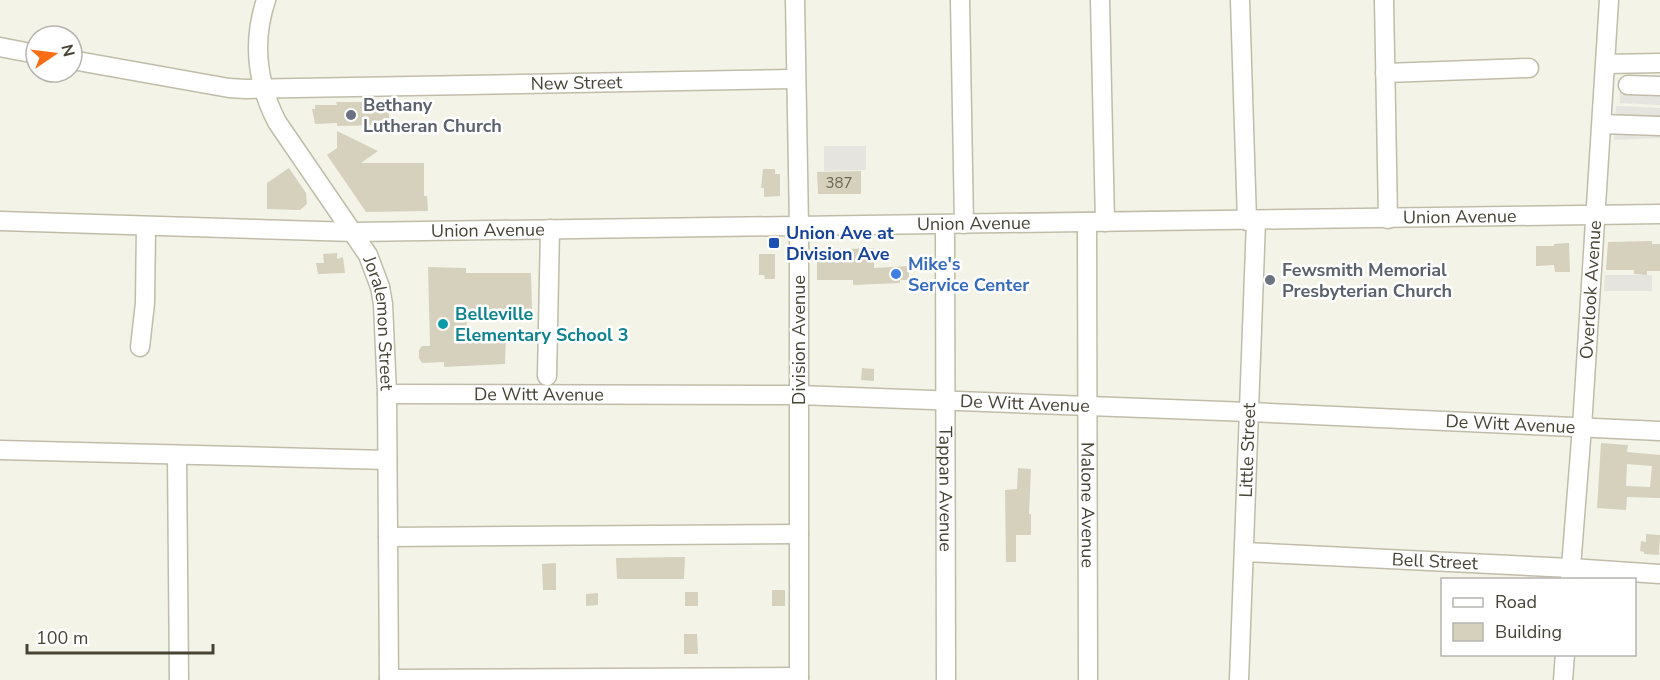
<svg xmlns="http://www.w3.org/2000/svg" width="1660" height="680" font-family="'Nunito Sans',sans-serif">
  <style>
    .parking { fill: #e5e4df }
    .building { fill: #d5d1bc; fill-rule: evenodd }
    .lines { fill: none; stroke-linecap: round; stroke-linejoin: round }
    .minor-casing { stroke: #bfbda9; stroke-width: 21 }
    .minor { stroke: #fff; stroke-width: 18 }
    .worship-dot { fill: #6b7280; stroke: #fff; stroke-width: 2 }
    .transit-dot { fill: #1a4fb4; stroke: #fff; stroke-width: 2 }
    .shop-dot { fill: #3f7fe0; stroke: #fff; stroke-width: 2 }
    .culture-dot { fill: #0f9aa8; stroke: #fff; stroke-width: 2 }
    .labels { text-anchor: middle; stroke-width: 5; stroke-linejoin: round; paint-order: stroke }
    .number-label { font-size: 15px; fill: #6a6758 }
    .street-label { font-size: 18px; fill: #474436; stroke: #fff }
    .worship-label { font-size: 18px; font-weight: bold; fill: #5b616d; stroke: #fff; text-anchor: start }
    .transit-label { font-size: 18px; font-weight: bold; fill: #164399; stroke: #fff; text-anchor: start }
    .shop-label { font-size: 18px; font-weight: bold; fill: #366cbe; stroke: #fff; text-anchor: start }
    .culture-label { font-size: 18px; font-weight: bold; fill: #0d838f; stroke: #fff; text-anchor: start }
  </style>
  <rect width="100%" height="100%" fill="#f4f3e7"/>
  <path class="parking" d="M1620,77H1660V105L1620,103Z
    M1616,106L1660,108V138L1614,140Z
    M824,146H866V170L824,171Z
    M1605,275H1652V291H1604Z"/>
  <path class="building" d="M336,102H389V125L337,126V123L315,124L312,109H315V105H337Z
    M337,131L378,151L361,163H424V196H427L428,211L366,212L327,155L337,148Z
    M289,168L306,193L307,204L300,210L267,209V183Z
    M763,169H775V174H780V196L764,197V188H761Z
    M861,171V194H818L817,172Z
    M1652,241V244H1660V271H1647V275L1634,274V270H1606L1608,242Z
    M1569,243L1570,272H1555L1554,265L1536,266V246H1554V244Z
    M874,248V268L909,266V280H900V283L853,285V280H817V250Z
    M337,253V259L343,257L345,273L318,274L316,263H324L323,254Z
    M759,254H775V279H765L764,275H759Z
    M428,267L466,268V273H531L532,309H466L467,332L506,331L505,364L444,367V362L422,363L419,358V350L422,346H430Z
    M862,368L874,369V381L861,380Z
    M1601,443L1628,445L1627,452L1660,455V498L1627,497L1626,510L1597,508ZM1627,464L1652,466L1650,487L1626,486Z
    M1018,468L1031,469L1029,514H1031V535H1016V562H1006L1005,490L1017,489Z
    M1646,534L1660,535L1659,555L1644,554V552L1640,551L1641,541L1646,542Z
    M685,557L684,579H617L616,558Z
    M556,563V590H543L542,564Z
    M772,590H785V606H772Z
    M685,592H698V606H685Z
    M598,593V605L586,606V594Z
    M684,634H697L698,654H684Z"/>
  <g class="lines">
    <g class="minor-casing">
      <g id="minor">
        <path id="s1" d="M266,0C252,42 257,83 277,122L368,255L380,287L383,304L387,394L389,680"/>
        <path d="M795,0L799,226V680"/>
        <path d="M960,0L964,224"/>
        <path d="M1100,0L1105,222"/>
        <path d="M1240,0L1247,221"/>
        <path d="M1384,0L1388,219"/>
        <path d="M0,47L36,54"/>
        <path id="s2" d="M72,60L229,88L246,89L795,79"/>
        <path d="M1606,64L1660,63"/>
        <path d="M1385,73L1529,68"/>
        <path d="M1628,85L1660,86"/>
        <path d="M1602,124L1660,126"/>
        <path id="s3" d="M0,221L354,232L1660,214"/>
        <path id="s4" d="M1087,223L1088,680"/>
        <path id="s5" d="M945,225L946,680"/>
        <path d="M140,347L145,303L146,226"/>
        <path d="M547,376L550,229"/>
        <path id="s6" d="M387,394L799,395L1249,412L1660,431"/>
        <path d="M0,450L387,460"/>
        <path d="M177,455L179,680"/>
        <path d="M388,537L799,534"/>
        <path id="s7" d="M1245,552L1571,568L1660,574"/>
        <path id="s8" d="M1570,580L1582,427L1609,0"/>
        <path d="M389,679L799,677"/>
        <path id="s9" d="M1239,680L1256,221"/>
        <path d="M1563,680L1565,654"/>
      </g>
    </g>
    <use href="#minor" class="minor"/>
  </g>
  <g class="worship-dot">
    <circle cx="351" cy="115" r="6"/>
    <circle cx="1270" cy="280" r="6"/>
  </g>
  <rect class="transit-dot" x="768" y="237" width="12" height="12" rx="3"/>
  <circle class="shop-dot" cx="896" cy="274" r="6"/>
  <circle class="culture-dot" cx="443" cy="324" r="6"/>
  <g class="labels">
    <g class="number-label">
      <text x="839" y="188">387</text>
    </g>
    <g class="street-label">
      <text dy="6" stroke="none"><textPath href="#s2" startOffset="507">New Street</textPath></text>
      <text dy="6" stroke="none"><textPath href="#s3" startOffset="1460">Union Avenue</textPath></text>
      <text dy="6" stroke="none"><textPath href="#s3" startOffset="974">Union Avenue</textPath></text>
      <text dy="6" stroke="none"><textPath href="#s3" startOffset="488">Union Avenue</textPath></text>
      <text dy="6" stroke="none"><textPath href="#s8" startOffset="291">Overlook Avenue</textPath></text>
      <text dy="6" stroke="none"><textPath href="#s1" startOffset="357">Joralemon Street</textPath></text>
      <text transform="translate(799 340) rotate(-90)" y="6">Division Avenue</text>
      <text dy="6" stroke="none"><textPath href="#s6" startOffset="152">De Witt Avenue</textPath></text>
      <text dy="6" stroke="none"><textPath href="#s6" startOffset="638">De Witt Avenue</textPath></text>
      <text dy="6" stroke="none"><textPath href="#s6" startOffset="1124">De Witt Avenue</textPath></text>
      <text dy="6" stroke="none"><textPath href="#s9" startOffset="230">Little Street</textPath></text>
      <text dy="6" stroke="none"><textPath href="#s5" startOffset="264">Tappan Avenue</textPath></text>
      <text dy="6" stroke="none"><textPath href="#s4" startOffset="282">Malone Avenue</textPath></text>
      <text dy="6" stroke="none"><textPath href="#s7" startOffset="190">Bell Street</textPath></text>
    </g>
    <g class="worship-label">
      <text x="363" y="111">Bethany<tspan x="363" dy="21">Lutheran Church</tspan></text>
      <text x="1282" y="276">Fewsmith Memorial<tspan x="1282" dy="21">Presbyterian Church</tspan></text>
    </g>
    <g class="transit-label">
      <text x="786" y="239">Union Ave at<tspan x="786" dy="21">Division Ave</tspan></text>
    </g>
    <g class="shop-label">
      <text x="908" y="270">Mike's<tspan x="908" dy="21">Service Center</tspan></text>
    </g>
    <g class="culture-label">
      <text x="455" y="320">Belleville<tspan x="455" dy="21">Elementary School 3</tspan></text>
    </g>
  </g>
  <rect x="1441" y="578" width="195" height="78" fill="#ffffff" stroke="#b5b4af" stroke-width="1.5"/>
  <rect x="1453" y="598" width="30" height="9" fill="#ffffff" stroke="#b5b4af" stroke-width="1.5"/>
  <text x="1495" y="608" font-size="18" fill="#474436">Road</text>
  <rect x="1453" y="623" width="30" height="18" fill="#d5d1bc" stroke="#b5b4af" stroke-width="1.5"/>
  <text x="1495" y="638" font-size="18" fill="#474436">Building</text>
  <g transform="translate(54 54) rotate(76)"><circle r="28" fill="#ffffff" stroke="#b5b4af" stroke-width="1.5"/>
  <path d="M0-4.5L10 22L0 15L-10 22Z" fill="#fc6e16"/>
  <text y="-9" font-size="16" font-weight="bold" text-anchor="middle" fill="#474436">N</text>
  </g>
  <path d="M27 644v9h186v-9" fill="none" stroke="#474436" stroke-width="3"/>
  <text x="36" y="644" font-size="18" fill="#474436" stroke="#ffffff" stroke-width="4.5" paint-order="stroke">100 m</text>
</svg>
